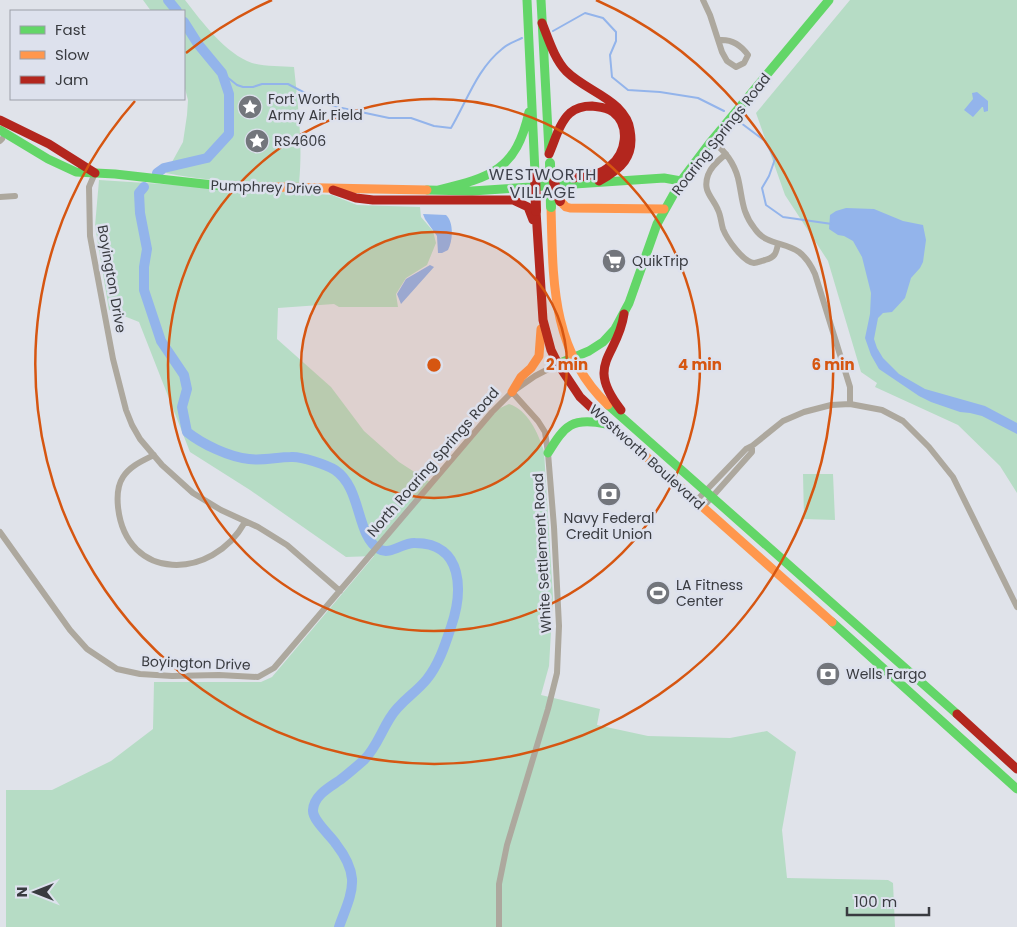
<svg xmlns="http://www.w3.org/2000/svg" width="1017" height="927" font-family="Poppins,sans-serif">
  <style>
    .green { fill: #b6dcc5 }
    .water { fill: #93b4eb }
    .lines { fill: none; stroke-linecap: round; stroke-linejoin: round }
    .stream { stroke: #93b4eb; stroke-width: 2 }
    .river { stroke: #93b4eb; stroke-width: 10 }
    .street { stroke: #ada89e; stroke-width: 6 }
    .fast { stroke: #63d668; stroke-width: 9 }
    .slow { stroke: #ff974d; stroke-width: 9 }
    .jam { stroke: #b3261e; stroke-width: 9 }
    .fast-bridge { stroke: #63d668; stroke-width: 10 }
    .jam-bridge { stroke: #b3261e; stroke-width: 10 }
    .ring { fill: none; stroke: #d65611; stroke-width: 2.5 }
    .labels { text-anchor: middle; stroke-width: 5; stroke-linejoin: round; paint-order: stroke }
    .poi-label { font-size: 14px; fill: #393b40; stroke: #dde1ed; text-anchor: start }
    .street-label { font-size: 14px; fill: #393b40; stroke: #dde1ed }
    .quarter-label { font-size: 16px; letter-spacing: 1px; fill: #3f424c; stroke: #dde1ed }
    .centre { fill: #d65611; stroke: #dde1ed; stroke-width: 2.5 }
    .ring-label { font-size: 15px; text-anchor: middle; font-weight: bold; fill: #d65611; stroke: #dde1ed; stroke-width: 5; stroke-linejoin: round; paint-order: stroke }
  </style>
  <rect width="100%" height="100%" fill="#e0e3ea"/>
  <path class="green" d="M143,0H185C201,21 226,54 252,63C265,67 281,66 294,67C298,106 303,144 299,183C256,182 207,182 166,173L183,142L187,115L188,100L184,85V11H151Z
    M850,0H1017V493L1000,466L958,425L875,387L877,383L861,372L828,261L785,195L756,113Z
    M99,180L332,195L357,205L420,207L421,217L433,231L436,243L427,265L406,278L396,294L398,307H339L334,304L278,308L277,339L331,387L364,431L399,462L433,484L498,409L509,404C528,410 538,433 544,451L553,597L549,666L541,695L600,709L597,725L648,736L730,738L767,731L796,752L782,830L787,878L888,880L893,883L895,927H6V790H52L111,761L153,729L154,682H261L272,677L374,556L346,557L250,490L190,452L139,322L109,310L95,226Z
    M803,474H833L835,520L804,519Z"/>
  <path class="water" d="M977,92L988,101V111L984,112L983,107H982L973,117L964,110L973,99L972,93Z
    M846,208L874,209L903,221L923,225L926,240L923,262L920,268L911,278L905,298L892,312L883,313L878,318L874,339L877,348L883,358L899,374L925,389L985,406L1017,423V434L982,416L970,413L960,412L931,402L919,396L879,369L871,355L865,338L870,314L871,293L862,257L853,241L844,236L838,235L829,229L830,215L836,211Z
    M423,214L446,215C454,222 453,241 448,250L442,253H438L437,236L425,219Z
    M430,265L434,267L401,304L397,294L406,279Z"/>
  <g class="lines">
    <path class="stream" d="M553,31L585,13L603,18L616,32V41L610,55L612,77L628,90L660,92L698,98L724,111
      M222,73L237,85L243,87H253L262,84H288L324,103L338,107
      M342,108L389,118H411L434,126L451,128C467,101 477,69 502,49C507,44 516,41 522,38
      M737,120L765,141L775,159L769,176L762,188L766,205L783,217L832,224"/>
    <path class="river" d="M168,0L177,11
      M157,173L164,168L207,158L229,134V94L222,73L198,44L184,22
      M144,187L139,193L140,213L147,249L144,267V290L161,341L184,375L187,389L182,407L187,432C202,444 229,457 249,459C263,461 277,457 291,457C301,456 327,465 335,470C362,488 356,536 379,549C390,556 403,542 415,543C464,543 463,592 451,627C445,645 439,664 427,679C416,693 399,702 390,718C381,732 376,748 364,760C356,767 348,774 340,780C330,787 314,795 313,810C312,820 331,836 336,844C343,853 351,867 352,879C353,895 344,912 339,927"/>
    <path class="street" d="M703,0L710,15L722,52L727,61L736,67L744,63L748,55C741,45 731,39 719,40
      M0,141L2,139
      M712,141C724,150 734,163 738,178C743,199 741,211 755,229C766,245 785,242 799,252C807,258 811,265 815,274L850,387V404
      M726,154C719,160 711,166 708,175C702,192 713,197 718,210C721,216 721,223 723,229C727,239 743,262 754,263C757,263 761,261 765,260C775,257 776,254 778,244
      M95,173L89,187L90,236L113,359L126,410L132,425L140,439L162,465L193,493L221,510L258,527L287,545L340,591
      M0,197L15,196
      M752,446L783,421L804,412L831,405L850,404L882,410L903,421L929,447L953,477L1017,607
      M154,455C142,461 130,466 123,477C117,486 117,497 118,507C126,582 212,581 245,522
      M696,501L746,449L752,446V452L703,507
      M0,532L70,630L87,649L117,669L140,674L172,676L219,675L258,677L274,668L492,412L512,392L535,376L558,364
      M499,927V884L507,845L548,709L557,673L559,626L554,527L548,453L545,432L538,421L512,392"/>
    <path class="fast" d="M527,0L535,173
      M541,0L549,151
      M0,130L48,159L76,172L115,174L222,186
      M427,190L472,191L664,178L681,181
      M438,190C492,177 516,170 529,112
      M558,364L589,351L603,342L615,329L629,303L657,224L681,181L709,144L829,0
      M608,405L957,714
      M548,453C565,425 572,417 606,424
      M832,622L1017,789"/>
    <path class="slow" d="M222,186L427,190
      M560,201L566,207L570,208L664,209
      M551,207C553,280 551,351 608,405
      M512,392L521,377L531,368L539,356L541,329
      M596,412L832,622"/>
    <path class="jam" d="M542,23C549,40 554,58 566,71C581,86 602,93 617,107C623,113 629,121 630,130C635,157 621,169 599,181
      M0,120L49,144L95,173
      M549,154C555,141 559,123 570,113C576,108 584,106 592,106C599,107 607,107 613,112C631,126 626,154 610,166C600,175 587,176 574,178
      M333,190L356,198L373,200H513L528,207L533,220
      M536,211L543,320L551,350L558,364L580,397L596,412
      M621,410C584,363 618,357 624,314
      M957,714L1017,769"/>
    <path class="fast-bridge" d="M550,163L551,207"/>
    <path class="jam-bridge" d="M535,173L536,211
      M554,182L560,201"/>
  </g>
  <circle cx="434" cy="365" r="133" fill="#d65611" fill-opacity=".12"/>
  <g class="ring">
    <circle cx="434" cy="365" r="133"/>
    <circle cx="434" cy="365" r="266"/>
    <path d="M186 53A399 399 0 0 1 272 0M596 0A399 399 0 1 1 135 101"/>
  </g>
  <defs>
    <g id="sight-disc" transform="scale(1.25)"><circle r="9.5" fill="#73767c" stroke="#dde1ed"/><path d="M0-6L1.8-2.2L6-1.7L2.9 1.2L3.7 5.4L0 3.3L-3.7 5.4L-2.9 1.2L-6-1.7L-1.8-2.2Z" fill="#fff"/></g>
    <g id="supermarket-disc" transform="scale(1.25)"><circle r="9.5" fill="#73767c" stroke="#dde1ed"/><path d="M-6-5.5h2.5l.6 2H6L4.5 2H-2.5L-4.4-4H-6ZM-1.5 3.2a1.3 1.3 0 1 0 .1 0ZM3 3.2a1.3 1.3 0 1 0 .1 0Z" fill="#fff"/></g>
    <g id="bank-disc" transform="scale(1.25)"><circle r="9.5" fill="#73767c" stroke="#dde1ed"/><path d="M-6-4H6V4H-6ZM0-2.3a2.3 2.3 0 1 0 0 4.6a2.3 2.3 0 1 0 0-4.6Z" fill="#fff"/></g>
    <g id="stadium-disc" transform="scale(1.25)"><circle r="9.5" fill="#73767c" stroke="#dde1ed"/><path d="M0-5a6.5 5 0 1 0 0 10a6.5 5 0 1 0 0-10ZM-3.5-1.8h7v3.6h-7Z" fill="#fff"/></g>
  </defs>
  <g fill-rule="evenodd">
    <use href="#sight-disc" x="250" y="107"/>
    <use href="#sight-disc" x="257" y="141"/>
    <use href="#supermarket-disc" x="614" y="261"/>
    <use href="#bank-disc" x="609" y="494"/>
    <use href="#stadium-disc" x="658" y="593"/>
    <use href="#bank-disc" x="828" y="674"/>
  </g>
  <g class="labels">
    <g class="poi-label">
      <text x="268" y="104">Fort Worth<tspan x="268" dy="16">Army Air Field</tspan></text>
      <text x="274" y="146">RS4606</text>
      <text x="632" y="266">QuikTrip</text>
      <text x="609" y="523" text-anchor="middle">Navy Federal<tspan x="609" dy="16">Credit Union</tspan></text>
      <text x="676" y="590">LA Fitness<tspan x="676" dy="16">Center</tspan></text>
      <text x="846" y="679">Wells Fargo</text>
    </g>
    <g class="street-label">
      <text transform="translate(721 134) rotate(-52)" y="5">Roaring Springs Road</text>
      <text transform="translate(266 187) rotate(2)" y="5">Pumphrey Drive</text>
      <text transform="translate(112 279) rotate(80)" y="5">Boyington Drive</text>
      <text transform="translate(647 457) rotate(42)" y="5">Westworth Boulevard</text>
      <text transform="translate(433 462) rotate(-49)" y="5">North Roaring Springs Road</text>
      <text transform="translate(542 553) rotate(-93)" y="5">White Settlement Road</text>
      <text transform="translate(196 663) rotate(2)" y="5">Boyington Drive</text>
    </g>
    <g class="quarter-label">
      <text x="543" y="180">WESTWORTH<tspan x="543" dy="18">VILLAGE</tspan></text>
    </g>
  </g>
  <circle cx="434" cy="365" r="8" class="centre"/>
  <g class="ring-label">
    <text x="567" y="370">2 min</text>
    <text x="700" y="370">4 min</text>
    <text x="833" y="370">6 min</text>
  </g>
  <rect x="10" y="10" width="175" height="90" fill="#dde1ed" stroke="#9b9fa8"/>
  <rect x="20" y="26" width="25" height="8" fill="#63d668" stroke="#9b9fa8"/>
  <text x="55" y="35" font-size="15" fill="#393b40">Fast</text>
  <rect x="20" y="51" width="25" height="8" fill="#ff974d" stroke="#9b9fa8"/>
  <text x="55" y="60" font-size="15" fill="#393b40">Slow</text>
  <rect x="20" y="76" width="25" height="8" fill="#b3261e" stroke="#9b9fa8"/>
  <text x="55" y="85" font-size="15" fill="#393b40">Jam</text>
  <g transform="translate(35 892) rotate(270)" stroke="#dde1ed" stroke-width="4" paint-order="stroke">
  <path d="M0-4L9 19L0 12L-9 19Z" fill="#393b40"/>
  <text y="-8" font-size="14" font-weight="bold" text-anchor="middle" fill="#393b40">N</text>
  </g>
  <path d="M847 907v8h82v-8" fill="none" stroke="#393b40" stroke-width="2.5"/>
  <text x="854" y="907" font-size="15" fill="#393b40" stroke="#dde1ed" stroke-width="4" paint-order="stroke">100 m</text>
</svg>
